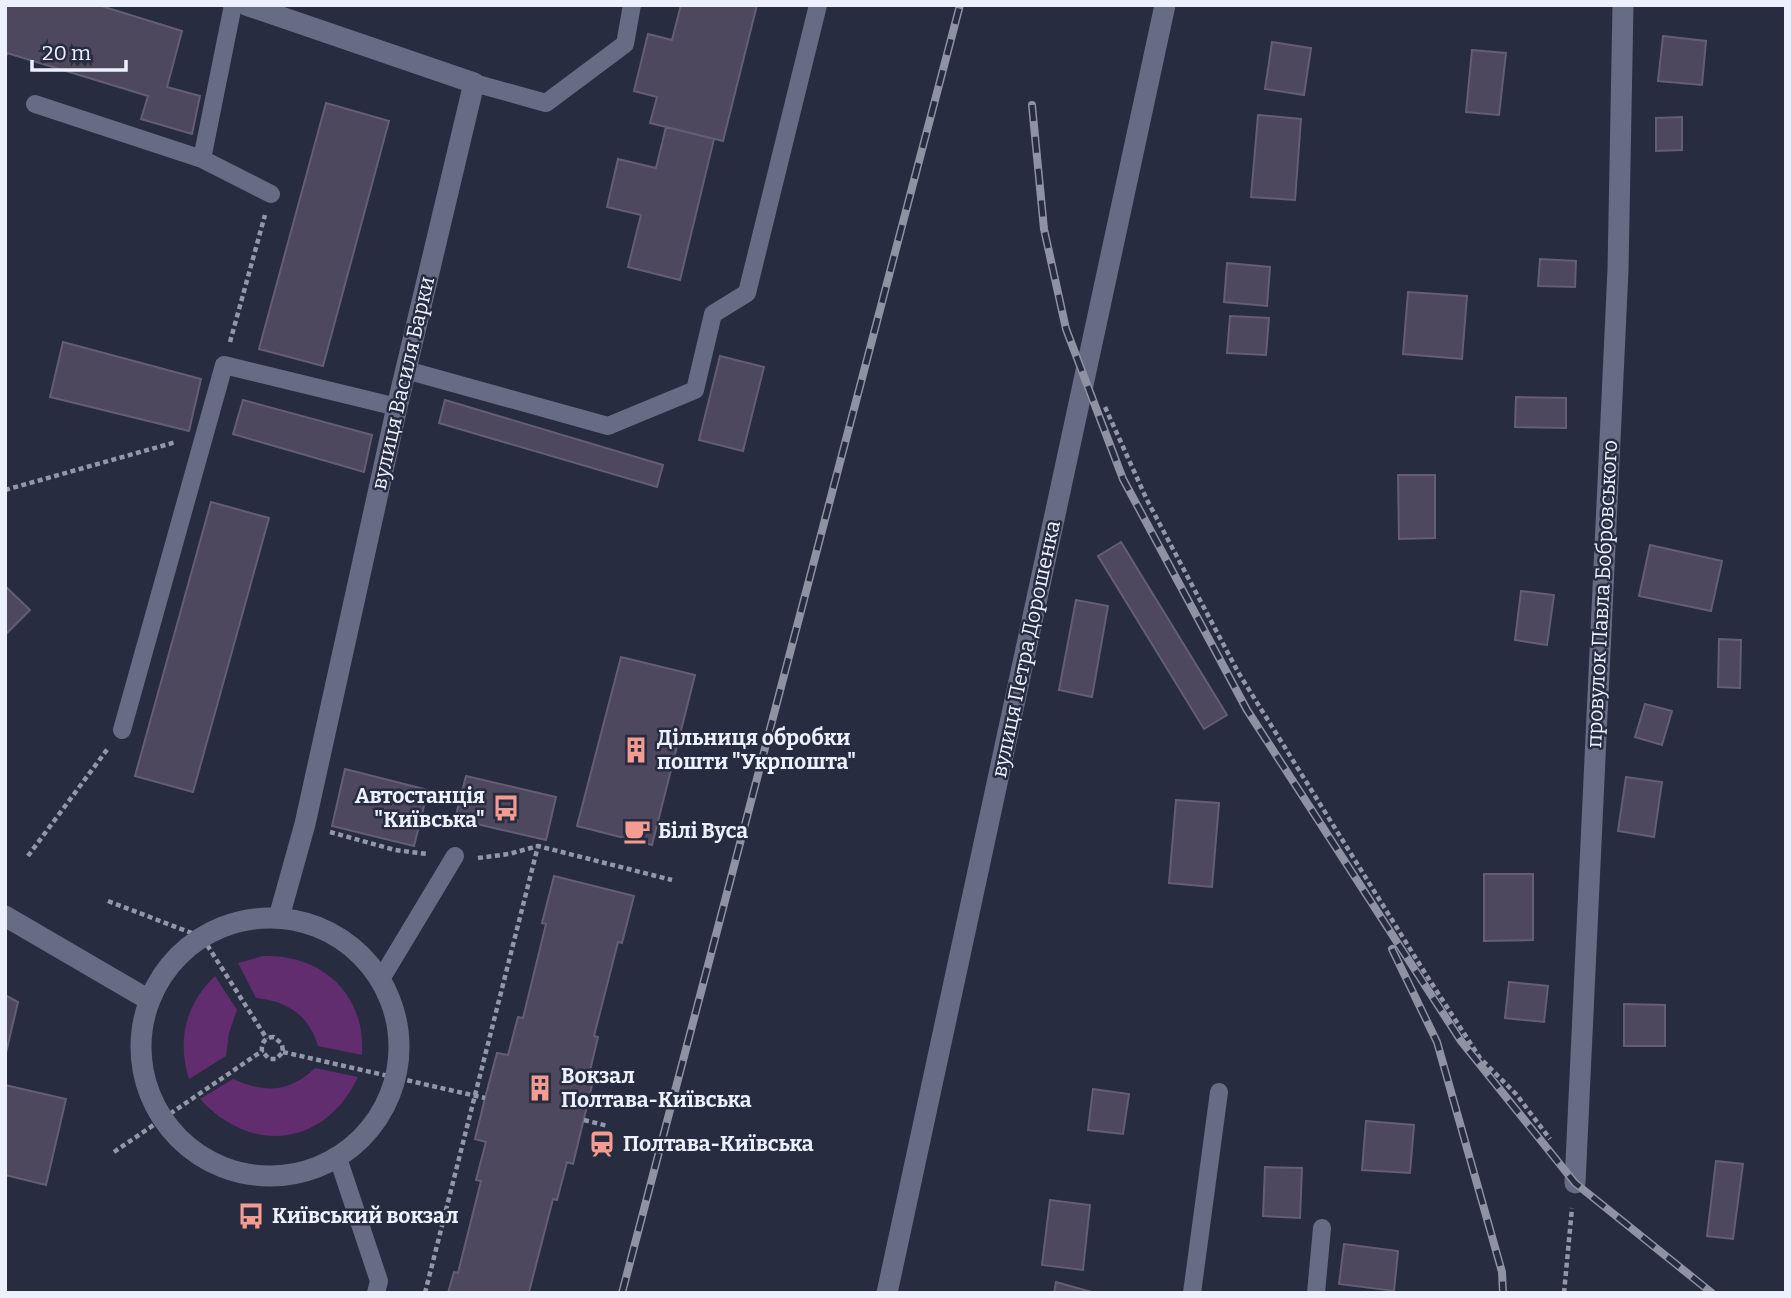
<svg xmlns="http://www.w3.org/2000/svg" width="1791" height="1298" font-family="Bitter,serif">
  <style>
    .green { fill: #612d6e }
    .building { fill: #4d485e; stroke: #635d75; stroke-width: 2 }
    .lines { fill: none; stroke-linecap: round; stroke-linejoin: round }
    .path { stroke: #9397a9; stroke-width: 4.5; stroke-dasharray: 5 3.5; stroke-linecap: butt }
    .service { stroke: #666c84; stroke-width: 18 }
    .minor { stroke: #666c84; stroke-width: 21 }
    .rail-casing { stroke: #8e92a3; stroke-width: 8 }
    .rail { stroke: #282c41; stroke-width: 5; stroke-dasharray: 16; stroke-linecap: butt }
    .labels { text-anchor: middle; stroke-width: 5; stroke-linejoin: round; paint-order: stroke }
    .street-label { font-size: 21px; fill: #edf1ff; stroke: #282c41 }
    .poi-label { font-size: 21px; font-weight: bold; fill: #edf1ff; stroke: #282c41; text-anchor: start }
  </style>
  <rect width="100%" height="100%" fill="#282c41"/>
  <path class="green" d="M263,956C322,954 366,994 362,1055L318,1046C309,1015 287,1001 256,998L238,963Z
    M215,976L237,1010L229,1033L226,1056L189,1079C177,1040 185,1005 215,976Z
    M315,1068L358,1077C325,1147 251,1155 200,1099L233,1079C265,1093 289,1093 315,1068Z"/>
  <path class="building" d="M5,5H98L182,31L167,87L200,96L192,134L141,119L148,96L7,53L5,61Z
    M681,5H757L723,141L650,123L657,97L634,91L648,34L672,40Z
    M1663,36L1706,41L1702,85L1658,81Z
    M1272,42L1311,48L1304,95L1265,89Z
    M1472,50L1506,53L1499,115L1466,112Z
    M326,103L389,121L323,366L259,349Z
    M1258,115L1301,119L1295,200L1251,197Z
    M1682,117V150L1656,151V118Z
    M666,127L714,139L680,280L628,267L641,215L607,207L618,159L656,168Z
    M1540,259L1576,261L1575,287L1538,286Z
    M1227,263L1270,267L1267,306L1224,302Z
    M1408,292L1467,296L1462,359L1403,354Z
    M1230,316L1269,318L1266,355L1227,353Z
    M63,342L201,379L189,431L50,397Z
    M720,356L764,367L743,451L699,440Z
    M1516,397L1566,398V428L1515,427Z
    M243,400L372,435L364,472L233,434Z
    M445,400L663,465L657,487L439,423Z
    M1398,475H1435V538L1399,539Z
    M211,502L269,518L193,792L135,776Z
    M1121,542L1227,715L1204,729L1098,556Z
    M1650,545L1722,561L1711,611L1639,596Z
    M5,586L30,610L5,635Z
    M1521,591L1554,595L1547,645L1515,640Z
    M1076,600L1108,606L1092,697L1059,690Z
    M1719,639L1741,640L1740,688L1718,687Z
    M621,657L695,675L652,845L577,826Z
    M1645,704L1672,711L1662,745L1635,737Z
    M345,769L428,790L414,846L332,826Z
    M466,776L556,797L546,840L455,819Z
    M1626,777L1662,782L1654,837L1618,831Z
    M1176,800L1219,803L1212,887L1169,883Z
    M1484,874H1533V940L1484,941Z
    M554,876L634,896L622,943L618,942L594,1036L598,1037L589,1075L594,1077L573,1164L567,1162L557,1200L553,1199L529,1292L533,1293H448L454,1272L458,1273L481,1181L476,1180L486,1142L475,1139L485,1098L497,1053L508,1055L518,1017L523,1018L546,924L542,923Z
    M1509,982L1548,986L1544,1022L1505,1018Z
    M5,995L18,1002L5,1057Z
    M1624,1004L1665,1005V1046H1624Z
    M5,1085L66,1099L46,1185L5,1175Z
    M1093,1089L1129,1094L1123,1134L1088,1130Z
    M1366,1121L1414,1125L1410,1173L1362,1170Z
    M1716,1161L1743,1164L1733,1239L1707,1236Z
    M1265,1167L1302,1168L1300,1218L1263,1216Z
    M1050,1200L1090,1205L1083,1270L1042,1265Z
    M1344,1244L1398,1251L1394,1291L1339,1284Z
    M1056,1282L1095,1293H1054Z"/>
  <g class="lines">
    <path class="path" d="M230,342L265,215
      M1105,407L1147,500L1238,672L1425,973L1480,1058L1516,1094L1550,1139
      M5,490L176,442
      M330,832L395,850L427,854
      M28,856L109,747
      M478,858L509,854L538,846
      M108,901L202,937L267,1039
      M283,1052L485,1098
      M584,1120L608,1126
      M114,1152L262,1051C261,1043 265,1037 274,1037L282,1044L283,1052L276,1059H269L262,1051
      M425,1293L538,846L672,880
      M1564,1293L1572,1208"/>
    <path class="service" d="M233,5L202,159L271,194
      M474,83L546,103L625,44L632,5
      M35,104L202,159
      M406,370L608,426L695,390L713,314L747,293L818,5
      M122,730L224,365L397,407
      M381,979L455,856
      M338,1158L379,1281L376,1293
      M1192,1293L1219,1092
      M1316,1293L1322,1228"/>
    <path class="minor" d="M246,5L474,83L397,407L305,824L279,917
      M5,916L149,1000
      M141 1047a129 129 0 1 1 258 0a129 129 0 1 1-258 0Z
      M1575,1183L1618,270L1623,5
      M887,1293L1165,5"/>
    <g class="rail-casing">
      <path id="rail" d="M1032,105L1044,229L1066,329L1123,479L1247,710L1461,1041L1575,1183L1712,1293
        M1392,949L1437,1042L1502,1272L1503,1293
        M622,1293L960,5"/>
    </g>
    <use href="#rail" class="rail"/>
  </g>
  <defs>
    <g id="building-bare" transform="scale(2.1)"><path d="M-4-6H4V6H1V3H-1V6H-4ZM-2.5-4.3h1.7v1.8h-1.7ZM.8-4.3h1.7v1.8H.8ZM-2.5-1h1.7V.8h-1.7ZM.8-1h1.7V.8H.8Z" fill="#f59c91" stroke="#282c41" stroke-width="2.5" paint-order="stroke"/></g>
    <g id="bus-bare" transform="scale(2.1)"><path d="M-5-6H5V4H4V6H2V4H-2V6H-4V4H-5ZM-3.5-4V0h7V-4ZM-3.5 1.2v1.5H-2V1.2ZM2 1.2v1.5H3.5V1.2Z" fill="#f59c91" stroke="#282c41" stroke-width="2.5" paint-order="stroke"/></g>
    <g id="cafe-bare" transform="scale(2.1)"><path d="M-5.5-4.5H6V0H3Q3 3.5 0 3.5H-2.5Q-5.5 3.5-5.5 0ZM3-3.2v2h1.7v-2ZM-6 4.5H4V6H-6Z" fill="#f59c91" stroke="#282c41" stroke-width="2.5" paint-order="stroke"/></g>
    <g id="station-bare" transform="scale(2.1)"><path d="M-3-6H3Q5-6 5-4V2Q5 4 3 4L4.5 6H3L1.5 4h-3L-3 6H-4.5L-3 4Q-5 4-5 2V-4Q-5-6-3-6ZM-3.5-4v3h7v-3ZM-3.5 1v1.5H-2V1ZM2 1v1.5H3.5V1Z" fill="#f59c91" stroke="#282c41" stroke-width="2.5" paint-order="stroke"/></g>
  </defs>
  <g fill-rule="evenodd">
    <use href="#building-bare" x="636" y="750"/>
    <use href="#bus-bare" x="506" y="808"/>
    <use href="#cafe-bare" x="637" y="831"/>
    <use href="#building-bare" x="540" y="1088"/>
    <use href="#station-bare" x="602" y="1144"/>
    <use href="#bus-bare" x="251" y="1216"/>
  </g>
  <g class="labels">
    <g class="street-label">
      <text transform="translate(403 383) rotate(-77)" y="7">вулиця Василя Барки</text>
      <text transform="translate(1602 594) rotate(-87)" y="7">провулок Павла Бобровського</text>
      <text transform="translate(1026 649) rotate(-78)" y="7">вулиця Петра Дорошенка</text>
    </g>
    <g class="poi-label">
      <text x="657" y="745">Дільниця обробки<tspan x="657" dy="24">пошти "Укрпошта"</tspan></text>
      <text x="485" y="803" text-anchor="end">Автостанція<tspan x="485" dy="24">"Київська"</tspan></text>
      <text x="658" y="838">Білі Вуса</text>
      <text x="561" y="1083">Вокзал<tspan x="561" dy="24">Полтава-Київська</tspan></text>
      <text x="623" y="1151">Полтава-Київська</text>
      <text x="272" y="1223">Київський вокзал</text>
    </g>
  </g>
  <rect width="1791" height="1298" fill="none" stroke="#edf1ff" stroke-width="14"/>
  <path d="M32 60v10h94v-10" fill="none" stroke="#edf1ff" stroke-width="3.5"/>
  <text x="42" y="60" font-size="21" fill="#edf1ff" stroke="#282c41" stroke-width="5" paint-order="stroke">20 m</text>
</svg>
